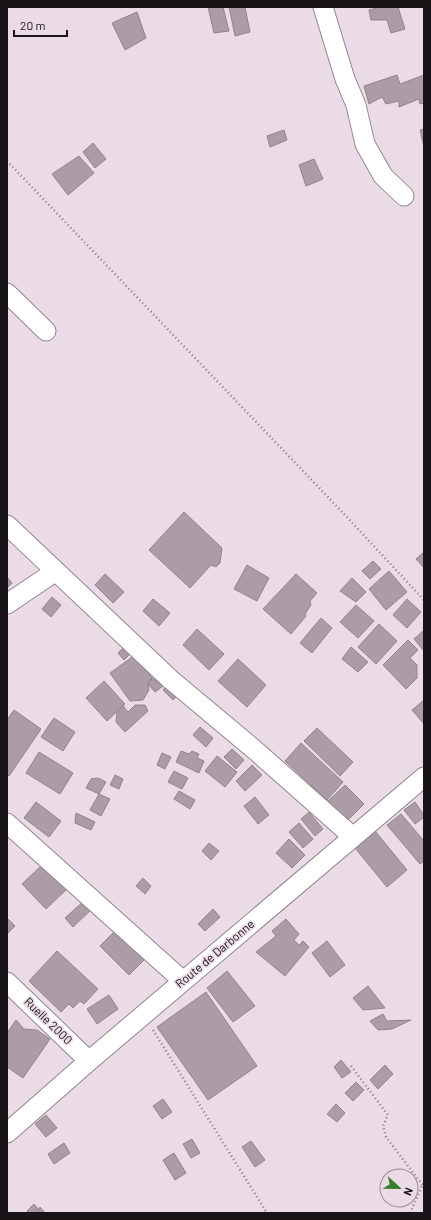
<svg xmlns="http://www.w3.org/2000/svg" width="431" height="1220" font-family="Barlow,sans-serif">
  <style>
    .building { fill: #ab9ca7; stroke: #92848f }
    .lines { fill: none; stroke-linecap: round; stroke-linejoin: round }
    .minor-casing { stroke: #93858f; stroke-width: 21 }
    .path { stroke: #857a82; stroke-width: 2.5; stroke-dasharray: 1 3; stroke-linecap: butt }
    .minor { stroke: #fff; stroke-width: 19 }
    .labels { text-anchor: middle; stroke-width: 3.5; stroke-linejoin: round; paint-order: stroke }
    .street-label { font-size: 12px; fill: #191418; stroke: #ebdbe6 }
  </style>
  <rect width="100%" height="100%" fill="#ebdbe6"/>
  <path class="building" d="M208,7H223L229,31L214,33Z
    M229,7H245L250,32L235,36Z
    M380,7H398L405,29L391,33L387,20H371L369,10Z
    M137,12L146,38L125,50L112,23Z
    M397,75L400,84L424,75V103L420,104L419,99L399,107V101L386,104L382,97L369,104L364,86Z
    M424,129V147L420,130Z
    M284,130L287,140L270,147L267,136Z
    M93,143L106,159L95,168L83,152Z
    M79,156L94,173L68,195L52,174Z
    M314,159L323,179L306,186L299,165Z
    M184,512L222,548L220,563L216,567L211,565L190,588L149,550Z
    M424,552V568L416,559Z
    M373,561L381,569L370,579L362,571Z
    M247,565L269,578L257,601L234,589Z
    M389,571L407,592L386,610L369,589Z
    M105,574L124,592L113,603L95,585Z
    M296,574L317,593L310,601L311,605L305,614L306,616L291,634L263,609Z
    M7,577L12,583L7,588Z
    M352,578L366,592L356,602L340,591Z
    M52,597L61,605L51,617L42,609Z
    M153,599L170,613L159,626L143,611Z
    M407,599L421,612L407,628L393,615Z
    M356,605L374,621L358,638L340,622Z
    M321,618L332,628L312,653L300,643Z
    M379,624L397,641L376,664L358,647Z
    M197,629L224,654L209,670L183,645Z
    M424,630V651L414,639Z
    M408,640L418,650L410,658L417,665V678L406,689L383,665Z
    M125,646L131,653L124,660L118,653Z
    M351,647L368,662L358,672L342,659Z
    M135,655L152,678L148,684L149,690L143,700L130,701L110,673Z
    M238,659L266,685L247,707L218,681Z
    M152,678L163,686L155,692L148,684Z
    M104,681L125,704L107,721L86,698Z
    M170,682L180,692L173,700L163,690Z
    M424,700V724L412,710Z
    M135,705H145L148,711L125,732L116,722L117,712L123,706L128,712Z
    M14,710L41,729L9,776L7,774V720Z
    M54,718L75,732L63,751L41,737Z
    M200,727L213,738L206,747L193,735Z
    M317,728L353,762L340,776L304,741Z
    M301,743L343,782L327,800L285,761Z
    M232,749L244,760L236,769L224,757Z
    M181,751L189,754L192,751L199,754L197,758L204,761L199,773L176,762Z
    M39,752L73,773L60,794L26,773Z
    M162,753L171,757L165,769L157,765Z
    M217,756L237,772L225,787L205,771Z
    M252,765L262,775L245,791L236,781Z
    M174,771L188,778L182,789L168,782Z
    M115,775L123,779L119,789L110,785Z
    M98,778L106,782L99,794L86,788L91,779Z
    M345,785L364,804L346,822L327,802Z
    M179,791L195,800L190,809L174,799Z
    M99,794L110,799L101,816L90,810Z
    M255,797L269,815L258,824L244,806Z
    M36,802L61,821L49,837L24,818Z
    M415,802L424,815V817L415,824L404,810Z
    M309,812L323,829L315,836L301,819Z
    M76,813L95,822L91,830L75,823Z
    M401,814L424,841V861L420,864L387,825Z
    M299,823L313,839L303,848L289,832Z
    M375,831L407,870L387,887L355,848Z
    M289,839L305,855L292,868L276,853Z
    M209,843L219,851L211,860L202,851Z
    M45,862L69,887L46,909L22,884Z
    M143,878L151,886L145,894L136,886Z
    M85,900L93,908L73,927L65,918Z
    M213,909L220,917L205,931L198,924Z
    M7,918L15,926L7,934Z
    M286,919L299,934L294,940L299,945L303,941L309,947L285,976L256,952L276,936L272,931Z
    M118,928L147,957L129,975L100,946Z
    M327,941L345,965L330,977L312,953Z
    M57,951L98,989L84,1004L80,1001L73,1008L69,1004L61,1012L29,981Z
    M227,971L255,1006L233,1022L207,988Z
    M368,986L385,1008L363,1010L353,998Z
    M206,992L257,1066L208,1100L157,1027Z
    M109,995L118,1009L97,1024L87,1009Z
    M383,1014L387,1021L411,1020L392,1029L378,1030L370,1021Z
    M16,1020L24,1029L37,1030L50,1039L23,1078L7,1067V1033Z
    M341,1060L351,1072L342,1078L334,1067Z
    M385,1065L393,1074L378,1089L370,1080Z
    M356,1082L364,1090L353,1101L345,1093Z
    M163,1099L172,1112L162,1119L153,1106Z
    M336,1104L345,1113L337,1122L327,1114Z
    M46,1115L57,1128L46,1137L35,1124Z
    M192,1139L200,1153L191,1158L183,1144Z
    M251,1141L265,1160L255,1167L242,1147Z
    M64,1143L70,1153L54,1164L48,1154Z
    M174,1153L186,1173L175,1180L163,1160Z
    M34,1204L38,1209L33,1213H29L27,1211Z
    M40,1207L45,1213H36Z"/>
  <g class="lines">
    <g class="minor-casing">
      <path id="minor" d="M323,7L345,79L356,105L365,144L383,176L404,196
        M7,293L46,331
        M7,525L170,679L256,751L353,837
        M7,604L56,571
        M7,823L183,981
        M7,982L89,1061
        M7,1133L89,1061L424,777"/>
    </g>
    <path class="path" d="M7,161L345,515L424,600
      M153,1030L267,1213
      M351,1066L388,1115L383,1126L386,1137L424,1187
      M410,1213L424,1182"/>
    <use href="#minor" class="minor"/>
  </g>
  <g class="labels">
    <g class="street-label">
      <text transform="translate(215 954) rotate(-40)" y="4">Route de Darbonne</text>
      <text transform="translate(48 1021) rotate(44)" y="4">Ruelle 2000</text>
    </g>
  </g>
  <rect width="431" height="1220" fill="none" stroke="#191418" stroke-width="16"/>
  <g transform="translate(399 1188) rotate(112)"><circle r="19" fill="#ebdbe6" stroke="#978b94"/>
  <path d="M0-3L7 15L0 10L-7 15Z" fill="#347f27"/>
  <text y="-6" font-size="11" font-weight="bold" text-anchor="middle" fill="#191418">N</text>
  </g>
  <path d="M14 30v6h53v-6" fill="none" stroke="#191418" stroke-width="2"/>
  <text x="20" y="30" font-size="12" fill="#191418" stroke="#ebdbe6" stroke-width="3" paint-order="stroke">20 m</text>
</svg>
